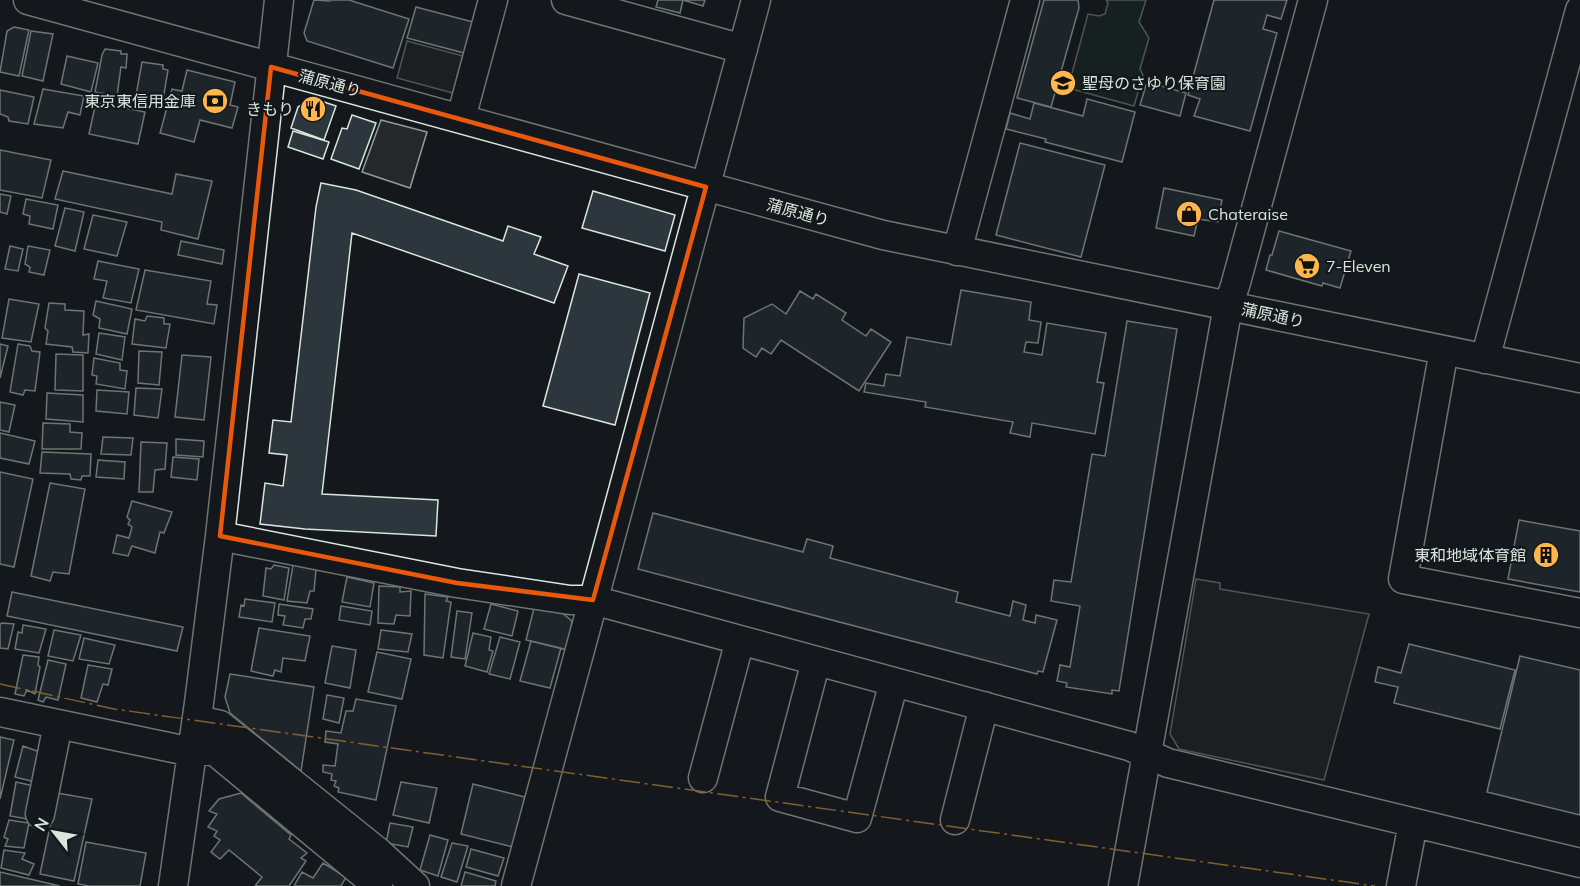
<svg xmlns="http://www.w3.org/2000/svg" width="1580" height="886" font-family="Mulish,'Noto Sans JP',sans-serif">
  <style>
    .green { fill: #1a2d24; stroke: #939e99; stroke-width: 1.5 }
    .parking { fill: #24282b; stroke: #939e99; stroke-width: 1.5 }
    .building { fill: #2c363c; stroke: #d8e6dc; stroke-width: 1.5 }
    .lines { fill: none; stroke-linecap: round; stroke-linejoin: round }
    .minor-casing { stroke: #d8e6dc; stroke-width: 31 }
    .minor { stroke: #14181c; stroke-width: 28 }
    .power { stroke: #ffb74d; stroke-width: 1.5; stroke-dasharray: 21 4.5 3 4.5; stroke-linecap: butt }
    .marked { fill: none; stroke: #e8590c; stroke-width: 4.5; stroke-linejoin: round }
    .labels { text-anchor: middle; stroke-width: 4.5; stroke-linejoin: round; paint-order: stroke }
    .street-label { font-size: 16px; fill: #d8e6dc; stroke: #14181c }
    .poi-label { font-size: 16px; fill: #d8e6dc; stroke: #14181c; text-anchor: start }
  </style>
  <rect width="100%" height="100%" fill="#14181c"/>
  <path class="green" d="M1106,0H1146L1139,22L1149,38L1140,69L1143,75L1134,106L1068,88L1088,14L1099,16L1105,14L1108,3Z"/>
  <path class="parking" d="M407,41L463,56L453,93L397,78Z
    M381,120L427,132L410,188L362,172Z
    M1196,579L1220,583V589L1369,614L1324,780L1179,749L1170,734Z"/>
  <path class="building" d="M314,0L330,1L331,0H349L409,19L393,68L307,41L304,33Z
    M658,0H705L703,6L683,0L680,13L656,7Z
    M1044,0H1078L1079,8L1051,107L1017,98Z
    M1214,0H1287L1281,19L1267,15L1263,29L1277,33L1250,131L1194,116L1200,99L1188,95Z
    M416,7L473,22L464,53L407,38Z
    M14,27L29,30L19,76L0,72L7,31Z
    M31,31L53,34L43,81L22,76Z
    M105,49L121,51V54H127L126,68L121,67L117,96L95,92L102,55Z
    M67,56L98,63L91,92L61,84Z
    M142,62L163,65V69L168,70L162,106L135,101Z
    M187,70L235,82L230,105L238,107L232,128L200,120L194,142L160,133L172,89L182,91Z
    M1147,82L1186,93L1180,116L1140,105Z
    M43,89L84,96L80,115L68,112L63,128L34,124Z
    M0,90L34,97L28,124L9,121L8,117L0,114Z
    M312,98L336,106L324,140L291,128L298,107Z
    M1087,99L1135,112L1122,162L1045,142L1046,139L1006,129L1010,113L1030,119L1034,103L1083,116Z
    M96,102L145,112L138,144L89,134Z
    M352,115L376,123L359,169L331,159L342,128L347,129Z
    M293,131L329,142L323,159L288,147Z
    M1020,143L1105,165L1081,257L996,235Z
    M0,150L51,160L42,198L0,190Z
    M63,171L172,194L176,174L212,181L198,239L161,230L162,222L55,199Z
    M321,183L356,190L503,241L508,226L541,237L534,254L568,266L554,303L352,233L322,494L438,500L436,536L305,529L260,524L265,483L283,486L287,455L269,453L273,420L291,422L316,207Z
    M1164,188L1222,200L1218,222L1198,219L1194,236L1156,228Z
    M593,191L675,215L665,251L582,228Z
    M0,194L11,196L7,214L0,212Z
    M26,199L58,205L53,229L29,224L30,216L23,214Z
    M65,208L84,212L75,251L55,246Z
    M93,215L127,222L117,256L84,249Z
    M1279,231L1351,251L1340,288L1323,283L1322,286L1266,270L1270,255H1272Z
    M181,241L224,250L222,264L178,255Z
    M10,246L23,249L18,271L5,269Z
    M28,246L50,250L44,275L29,272L30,267L25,264Z
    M98,261L139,269L131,303L103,298L107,281L94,279Z
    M145,270L211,281L207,304L217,305L214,324L136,310Z
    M579,274L650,293L615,425L543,406Z
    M961,290L1031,302L1029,320L1041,322L1038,343L1026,342L1024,352L1042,355L1047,323L1106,333L1097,382L1104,383L1095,434L1032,423L1030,437L1010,433L1013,422L925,407L926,402L864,392L866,383L884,386L886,374L900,376L907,337L951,345Z
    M800,291L813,299L816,294L846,313L842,320L866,336L871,329L891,342L859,391L781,340L771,354L762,348L756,357L743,348L744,318L772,304L786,314Z
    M9,299L39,304L31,342L2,338Z
    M96,301L132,309L127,334L99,328L100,319L93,315Z
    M49,303L65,304V310L84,311L83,335L89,334L88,353L73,352L72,347L46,344L48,331L45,328Z
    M147,316L164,318V324H170L166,348L132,344L135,319L145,321Z
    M1127,321L1177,329L1119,691L1112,690V694L1066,687L1067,683L1057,681L1060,665L1070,667L1080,606L1051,601L1054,580L1071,582L1092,454L1105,456Z
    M99,333L125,337L122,360L96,354Z
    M0,344L8,346L0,378Z
    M18,344L30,346L32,351L40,352L35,391L25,390L23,395L10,392Z
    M139,351L162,352L159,385L138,383Z
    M56,354L83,355V391L55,390Z
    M182,355L211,357L204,420L175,417Z
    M94,358L120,363V370L127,371L125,389L96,384L97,376L92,375Z
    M136,388L162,389L158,418L134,415Z
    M97,390L129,392L127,414L96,411Z
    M47,393L83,395V422L46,419Z
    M0,402L15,405L9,432L0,430Z
    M43,423L70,424V432L82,433L81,449H42Z
    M0,433L35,441L29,464L0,458Z
    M103,437L133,438L131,455L101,454Z
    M176,439L204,441L203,457L176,455Z
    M141,442L167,443L165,469L155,470L153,492H139Z
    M42,452L91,454L90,476H82L81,480L71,479L70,474L40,473Z
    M173,457L199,459L197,480L171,477Z
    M98,460L125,462L124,479L96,477Z
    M0,472L33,479L14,567L0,564Z
    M50,483L85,489L69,574L53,572L50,581L31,576Z
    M132,501L172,512L164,533L160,532L155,553L132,546L128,556L113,553L117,535L129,538L132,527L128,524L130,520L127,517Z
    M653,513L803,552L807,539L833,546L830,558L958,592L956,602L1010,616L1013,601L1026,605L1023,620L1035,623L1036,615L1057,620L1043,672L1038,671L1037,674L638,569Z
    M1519,520L1580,531V592L1508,579Z
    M274,565L289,568L284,600L263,596L266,568L271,569Z
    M293,565L311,567L316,570L314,591H310L307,603L287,601Z
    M347,577L374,583L370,607L342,602Z
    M379,586L400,587V592L411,591L410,616L396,615L394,624L378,623Z
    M12,592L183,627L177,651L7,616Z
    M425,594L448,597L446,601L451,602L443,658L424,655Z
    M245,599L275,603L272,622L239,617L241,605L244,606Z
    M279,604L313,609L311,619H305L303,628L283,625L285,616L278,615Z
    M491,604L518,611L512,636L484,629Z
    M341,606L372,611L370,625L339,620Z
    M534,608L561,612L572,621L567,650L526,640Z
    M457,611L472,613L465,659L451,657Z
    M2,623L14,624L8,649L0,648V624Z
    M23,625L46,629L39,653L15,649L18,632L22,633Z
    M259,628L310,636L305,661L283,658L281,672L275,670L273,676L251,671Z
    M54,630L81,635L73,661L48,656Z
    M381,630L412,634L408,652L378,649Z
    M473,633L491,637L489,650L493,651L487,672L465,666Z
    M500,637L520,642L510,679L489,674Z
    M84,638L115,645L109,664L79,659Z
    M531,641L561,648L550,688L520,681Z
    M1409,644L1515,670L1500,729L1394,703L1398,687L1375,682L1378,667L1401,673Z
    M332,646L356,650L350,688L325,683Z
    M377,652L411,659L402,699L368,692Z
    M23,655L39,657L38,665L40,667L35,694L27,690L24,696L15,694Z
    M1520,656L1580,670V815L1487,792Z
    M48,660L66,664L58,700L46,697L43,702L38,700Z
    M88,665L112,669L108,685L103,684L97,702L81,698Z
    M230,674L314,687L301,771L230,713L225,697Z
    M327,695L344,698L339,723L323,719Z
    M356,699L396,706L376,800L338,792L339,788L334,786L336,781L331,780L332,774L323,772V765L335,766L338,744L325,742L326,731L341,733L346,711H353Z
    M0,737L14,740L0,799Z
    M23,746L40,752L35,782L15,777Z
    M16,782L34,786L27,819L10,816Z
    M401,782L437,788L429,823L393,815Z
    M473,784L525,797L513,847L461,834Z
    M57,793L92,799L74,881L40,874Z
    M241,793L291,835L289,839L307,853L301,858L306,861L289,886H255L262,877L229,850L220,859L211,852L220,840L214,836L217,831L208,827L217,814L209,811L219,799Z
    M9,820L29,823L24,848L5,846L8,839L4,837Z
    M390,823L413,827L408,847L386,843Z
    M430,835L448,840L438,876L420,870Z
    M86,842L146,853L140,886H89L78,884Z
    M452,843L468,846L457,882L441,877Z
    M471,849L504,858L498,876L466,867Z
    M4,850L25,853L22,859L34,864L29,875L1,868Z
    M323,863L346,877L341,886H294L302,872L313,878Z
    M0,872L60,886H0Z
    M465,872L496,881L495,886H461Z"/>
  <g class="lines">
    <g class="minor-casing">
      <path id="minor" d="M28,0L883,235L1580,378
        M566,0L743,49
        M461,118L493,0
        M957,251L1025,0
        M1444,350L1403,579L1580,613
        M1485,359L1580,10
        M220,536L457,583L570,600H593L1129,746L1168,763L1580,863
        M816,661L780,797L857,818L894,682
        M0,712L192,752
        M197,720L220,725L378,852L415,886
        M193,748L216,752L378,886
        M703,778L740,640
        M40,814L58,724
        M955,820L984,706
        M173,886L199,703L220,536L279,0
        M516,886L756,0
        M1123,886L1228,306L1235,286L1313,0
        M1401,886L1413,823"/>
    </g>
    <use href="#minor" class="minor"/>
    <path class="power" d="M0,684L114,709L1375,886"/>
  </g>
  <path d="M0 0H1580V886H0ZM271,67L706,187L593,600L457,583L220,536Z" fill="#14181c" fill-opacity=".55" fill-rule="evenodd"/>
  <path class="marked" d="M271,67L706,187L593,600L457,583L220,536Z"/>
  <defs>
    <g id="school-disc" transform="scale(1.35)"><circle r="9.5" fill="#ffb74d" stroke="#14181c"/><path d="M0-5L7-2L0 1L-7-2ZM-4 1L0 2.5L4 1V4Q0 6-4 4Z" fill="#111"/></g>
    <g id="bank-disc" transform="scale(1.35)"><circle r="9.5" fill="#ffb74d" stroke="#14181c"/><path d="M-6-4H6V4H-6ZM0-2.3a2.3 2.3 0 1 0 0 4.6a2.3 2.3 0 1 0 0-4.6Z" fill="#111"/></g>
    <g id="restaurant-disc" transform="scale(1.35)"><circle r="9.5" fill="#ffb74d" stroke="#14181c"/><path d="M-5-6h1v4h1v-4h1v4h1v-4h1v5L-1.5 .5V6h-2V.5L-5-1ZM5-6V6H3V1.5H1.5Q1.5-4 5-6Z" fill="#111"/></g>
    <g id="shop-disc" transform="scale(1.35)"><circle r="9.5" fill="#ffb74d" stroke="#14181c"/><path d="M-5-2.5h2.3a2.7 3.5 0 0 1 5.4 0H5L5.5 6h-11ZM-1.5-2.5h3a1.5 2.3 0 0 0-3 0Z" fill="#111"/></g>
    <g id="supermarket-disc" transform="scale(1.35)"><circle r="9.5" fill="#ffb74d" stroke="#14181c"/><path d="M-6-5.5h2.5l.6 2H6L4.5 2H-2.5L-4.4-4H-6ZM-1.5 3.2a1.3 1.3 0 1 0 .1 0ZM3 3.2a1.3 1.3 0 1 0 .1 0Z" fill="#111"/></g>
    <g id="building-disc" transform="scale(1.35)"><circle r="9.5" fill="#ffb74d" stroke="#14181c"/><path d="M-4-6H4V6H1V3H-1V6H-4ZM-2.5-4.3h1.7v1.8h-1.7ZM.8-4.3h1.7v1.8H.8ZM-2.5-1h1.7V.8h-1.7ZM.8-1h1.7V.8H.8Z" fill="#111"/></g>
  </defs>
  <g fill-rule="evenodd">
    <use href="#school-disc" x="1063" y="83"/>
    <use href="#bank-disc" x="215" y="101"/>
    <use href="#restaurant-disc" x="313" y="109"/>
    <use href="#shop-disc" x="1189" y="214"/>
    <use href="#supermarket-disc" x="1307" y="266"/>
    <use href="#building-disc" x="1546" y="555"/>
  </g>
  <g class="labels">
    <g class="street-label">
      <text transform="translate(330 83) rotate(15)" y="6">蒲原通り</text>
      <text transform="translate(798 212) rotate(15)" y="6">蒲原通り</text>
      <text transform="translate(1273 315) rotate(12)" y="6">蒲原通り</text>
    </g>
    <g class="poi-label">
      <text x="1082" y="89">聖母のさゆり保育園</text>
      <text x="196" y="107" text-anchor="end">東京東信用金庫</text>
      <text x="294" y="115" text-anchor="end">きもり</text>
      <text x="1208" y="220">Chateraise</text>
      <text x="1326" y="272">7-Eleven</text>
      <text x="1526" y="561" text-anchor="end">東和地域体育館</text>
    </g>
  </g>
  <g transform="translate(54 832) rotate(301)" stroke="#14181c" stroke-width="4.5" paint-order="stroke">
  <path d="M0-4.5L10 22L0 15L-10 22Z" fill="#d8e6dc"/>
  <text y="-9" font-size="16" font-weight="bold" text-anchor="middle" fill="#d8e6dc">N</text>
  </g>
</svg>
